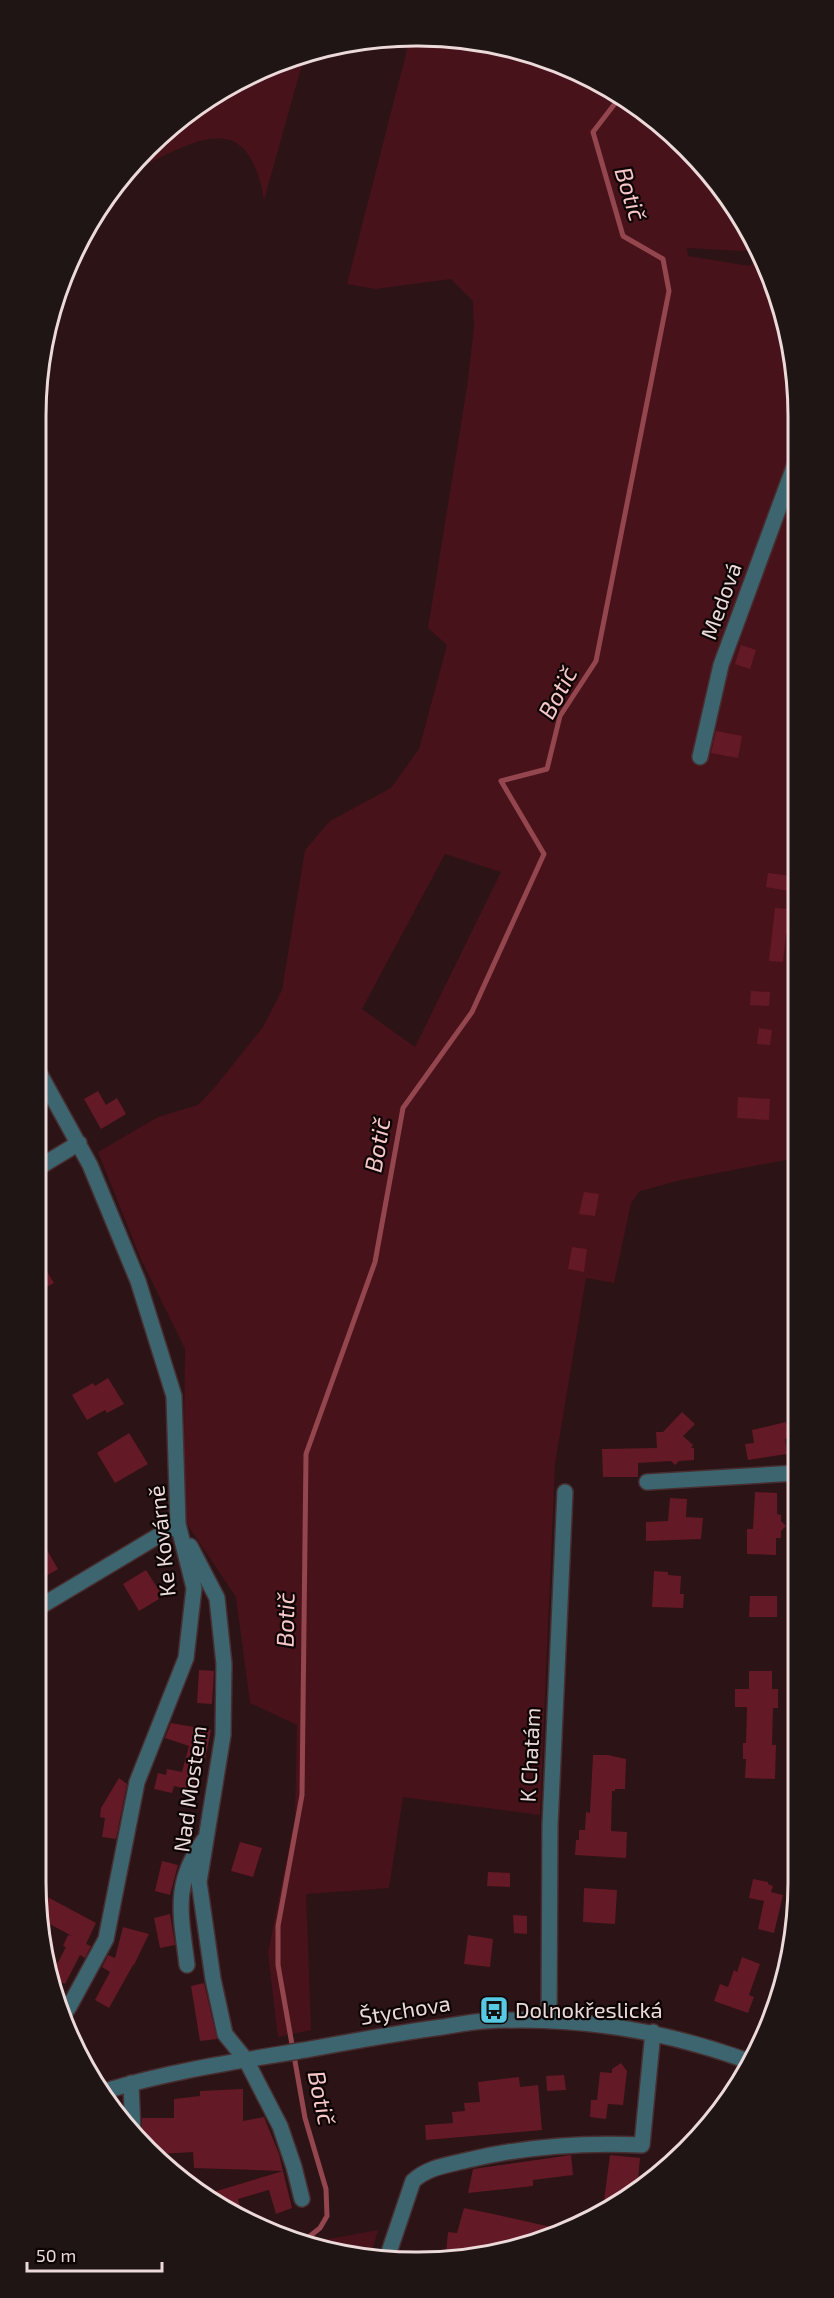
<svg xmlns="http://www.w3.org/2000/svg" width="834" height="2298" font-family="'Exo 2',sans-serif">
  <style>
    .green { fill: #48121a; fill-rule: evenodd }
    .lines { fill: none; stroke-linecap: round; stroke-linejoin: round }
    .stream { stroke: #94464e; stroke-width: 5 }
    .building { fill: #641926 }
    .minor-casing { stroke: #472f31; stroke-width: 18 }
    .minor { stroke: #3d656f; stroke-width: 15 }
    .labels { text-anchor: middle; stroke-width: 4.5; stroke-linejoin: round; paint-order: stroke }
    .street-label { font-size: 22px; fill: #ecdada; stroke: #0d0404 }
    .poi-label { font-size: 22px; fill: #ecdada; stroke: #0d0404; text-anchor: start }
    .water-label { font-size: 24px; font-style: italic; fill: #f6c6c8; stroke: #0d0404 }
    .rim { fill: none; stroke: #ecdada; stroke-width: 3 }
  </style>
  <rect width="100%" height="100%" fill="#2c1315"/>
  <path class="green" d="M409,42L515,49L608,87L703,166L757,246L743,251L687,248L688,256L749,266L762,258L795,367L796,1158L681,1180L640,1191L631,1203L614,1283L586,1278L555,1464L540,1815L403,1797L389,1888L306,1894L311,2030L278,2037L268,1953L295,1817L297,1725L250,1703L236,1597L183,1518L185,1349L141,1259L98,1152L158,1117L198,1105L215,1087L263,1027L282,990L305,850L330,821L391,788L419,749L447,645L428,628L467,387L474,327L473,301L451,279L375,289L347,284ZM445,854L501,872L415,1047L362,1009Z
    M303,61L264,200C247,102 194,143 131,171L226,87Z
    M378,2230L370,2259L313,2242Z"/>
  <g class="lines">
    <path class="stream" d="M305,2240L320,2228L327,2216L326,2189L305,2118L278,1965V1926L302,1795L306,1454L375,1262L403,1108L472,1012L544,854L501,781L547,769L560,716L596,661L669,291L663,259L623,236L593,132L620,97"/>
  </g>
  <path class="building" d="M741,645L756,650L750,669L735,664Z
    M716,731L742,736L738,758L711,753Z
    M768,873L791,876L789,891L766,887Z
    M775,908L788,909L787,913H790L788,934H786L783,962L769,961Z
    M751,991L770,992L769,1006L750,1005Z
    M759,1028L772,1030L770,1045L757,1044Z
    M98,1091L106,1105L117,1098L126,1114L101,1129L84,1099Z
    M738,1097L770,1099L769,1120L737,1118Z
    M584,1192L599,1194L595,1216L579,1214Z
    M572,1247L587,1249L584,1272L568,1269Z
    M36,1254L54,1283L36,1293Z
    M108,1378L124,1404L107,1413L105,1410L87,1420L72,1395L93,1383L95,1386Z
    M682,1412L695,1424L683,1436L693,1445L691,1448H694V1460L679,1461L675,1465L671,1461L638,1463V1477H603L602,1449L657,1448L656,1432H663Z
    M786,1422L789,1438L785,1439L787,1454L748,1460L745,1444L754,1443L752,1430Z
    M129,1433L148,1464L115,1483L97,1453Z
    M755,1492L777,1493V1514L781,1515V1521L786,1526L781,1531V1538H776V1555L747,1554V1529H753Z
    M670,1498L687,1499L686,1517L703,1518L701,1539L646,1541V1522L668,1521Z
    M47,1550L58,1569L36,1582V1557Z
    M146,1570L160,1592L157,1594L159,1599L139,1611L123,1584Z
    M654,1571L668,1572V1575L681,1576L680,1594H684L683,1608L652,1607Z
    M750,1596H777V1617H749Z
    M199,1670L214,1671L212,1704L197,1703Z
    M749,1671H772V1689H778V1708H773L772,1745H776L775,1779L745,1778L746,1759H743V1743H746L747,1707H735V1689H749Z
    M171,1723L211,1730L205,1759L199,1757L192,1790L174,1786L172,1793L154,1789L158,1773L166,1775L167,1769L182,1772L189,1746L165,1738Z
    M593,1755H608L626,1759L625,1789H615V1791H612L611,1831L627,1832L626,1858L575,1855L576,1840H579V1830H585L586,1812L590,1813Z
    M119,1778L127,1784L116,1839L102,1837L105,1818L100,1817L101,1808Z
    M240,1842L262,1848L253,1877L231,1871Z
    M162,1861L178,1865L170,1895L155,1891Z
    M488,1872L510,1873V1887L487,1886Z
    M753,1879L768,1882V1884L773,1886L771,1892L783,1895L774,1933L758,1929L764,1901L749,1898Z
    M584,1888L617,1890L615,1924L583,1922Z
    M38,1892L96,1923L86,1944L91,1946L85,1958L80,1955L65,1984L55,1979L54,1970L66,1947L63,1946L68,1935L72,1936L44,1921Z
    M170,1914L175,1945L160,1948L154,1918Z
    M513,1915L527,1916V1934L514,1933Z
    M123,1927L149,1934L134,1965H133L109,2008L95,2000L110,1972L102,1967L108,1955L115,1958Z
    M468,1935L493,1939L490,1967L464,1964Z
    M742,1957L760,1964L749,1995L754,1997L748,2013L714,2001L720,1984L728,1987L734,1970L737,1972Z
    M204,1983L217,2039L200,2041L191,1986Z
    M621,2063L627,2071L623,2105L608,2104L606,2119L590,2117L591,2100H597L600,2072L612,2073V2069Z
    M564,2075L566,2090L547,2091L546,2076Z
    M519,2077L520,2087L538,2085L542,2130L426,2140L425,2125L453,2123L452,2112L465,2111L464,2103L480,2102L478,2082Z
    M243,2089V2121L264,2117L279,2154L283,2171L194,2168L193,2152L159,2154L142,2141V2118H174V2099L200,2096V2091Z
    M571,2155L573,2175L533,2180V2186L468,2193L473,2169Z
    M610,2155L640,2158L637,2190L629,2198L603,2209Z
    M283,2171L292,2208L276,2214L269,2190L238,2199L243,2219L210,2193Z
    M464,2208L493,2214L560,2229L515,2249L446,2254L448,2232L457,2233Z"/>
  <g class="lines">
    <g class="minor-casing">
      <path id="minor" d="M700,757L721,665L795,464
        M36,1067L90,1165L138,1281L174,1396L178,1524L194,1588L186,1658L137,1782L106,1939L69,2007L63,2015
        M36,1169L79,1143
        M647,1482L797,1473
        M190,1546L217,1598L224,1664L223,1735L199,1882L213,1979L225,2034L246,2060L280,2126L294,2167L302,2199
        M36,1609L178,1524
        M187,1965C181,1915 172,1884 204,1840
        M549,2020L550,1826L565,1492
        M131,2083L133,2134
        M105,2091C170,2071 238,2061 305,2050C348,2042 392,2034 435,2028C452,2026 468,2022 485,2021C575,2016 663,2030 748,2061
        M387,2258L413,2181C428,2167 448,2165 468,2160C527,2146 581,2142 642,2145L653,2032"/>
    </g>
    <use href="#minor" class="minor"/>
  </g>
  <defs>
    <g id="bus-square" transform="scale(1.5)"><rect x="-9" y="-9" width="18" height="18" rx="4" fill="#57c9e2" stroke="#0d0404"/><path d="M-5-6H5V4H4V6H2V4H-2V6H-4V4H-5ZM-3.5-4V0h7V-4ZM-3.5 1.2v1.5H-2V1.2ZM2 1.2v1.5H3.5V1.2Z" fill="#111"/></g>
  </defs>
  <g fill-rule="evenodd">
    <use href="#bus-square" x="494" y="2010"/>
  </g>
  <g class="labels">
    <g class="street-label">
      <text transform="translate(721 601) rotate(-70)" y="8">Medová</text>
      <text transform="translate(162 1541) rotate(-96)" y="8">Ke Kovárně</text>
      <text transform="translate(530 1755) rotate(-87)" y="8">K Chatám</text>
      <text transform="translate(190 1789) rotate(-82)" y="8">Nad Mostem</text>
      <text transform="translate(405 2010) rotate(-9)" y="8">Štychova</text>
    </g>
    <g class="poi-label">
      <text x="515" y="2018">Dolnokřeslická</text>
    </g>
    <g class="water-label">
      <text transform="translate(630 194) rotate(73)" y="8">Botič</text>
      <text transform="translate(558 693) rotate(-62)" y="8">Botič</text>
      <text transform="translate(378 1145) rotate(-80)" y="8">Botič</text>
      <text transform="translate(286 1620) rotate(-89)" y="8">Botič</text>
      <text transform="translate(321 2098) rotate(78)" y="8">Botič</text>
    </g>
  </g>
  <path d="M0 0H834V2298H0ZM416 46H418A370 370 0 0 1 788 416V1882A370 370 0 0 1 418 2252H416A370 370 0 0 1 46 1882V416A370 370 0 0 1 416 46Z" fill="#1f1515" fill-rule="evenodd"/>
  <path class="rim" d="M416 46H418A370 370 0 0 1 788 416V1882A370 370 0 0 1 418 2252H416A370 370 0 0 1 46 1882V416A370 370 0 0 1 416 46Z"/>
  <path d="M27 2262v9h135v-9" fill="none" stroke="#ecdada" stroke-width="3"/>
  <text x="36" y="2262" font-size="18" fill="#ecdada" stroke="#0d0404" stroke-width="4.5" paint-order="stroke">50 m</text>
</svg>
